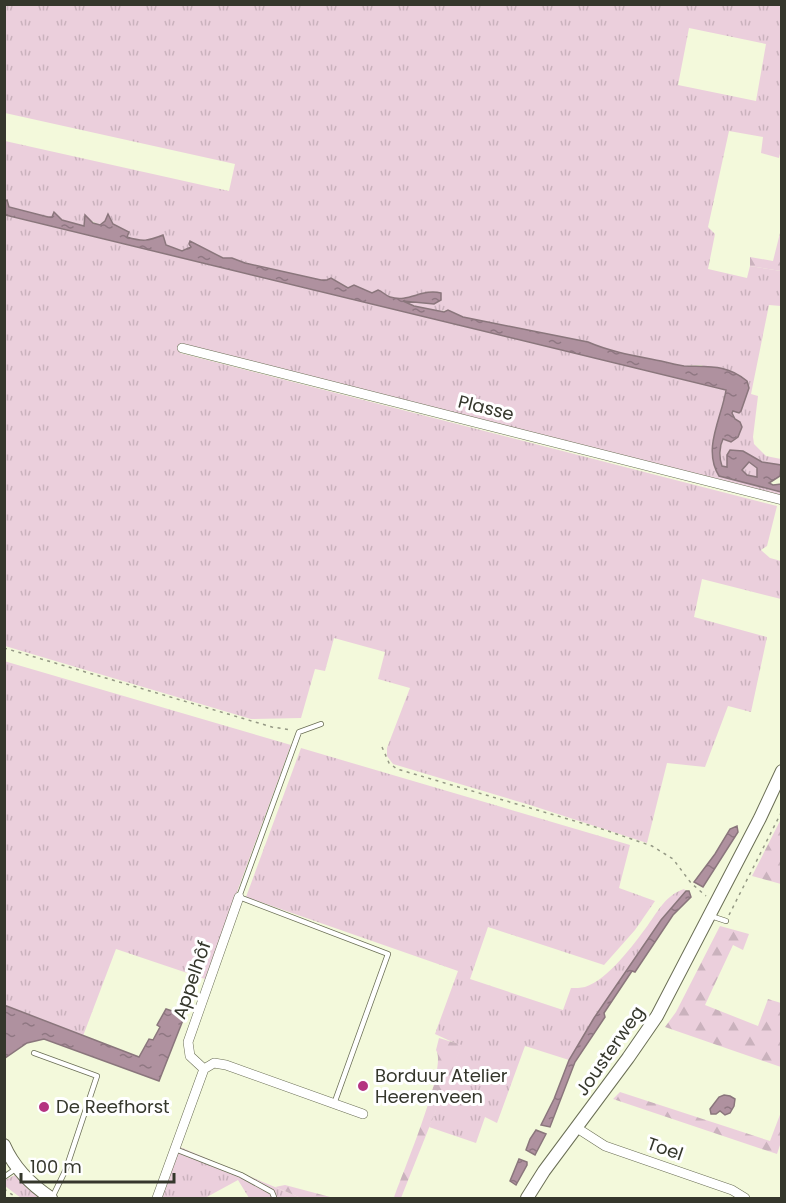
<svg xmlns="http://www.w3.org/2000/svg" width="786" height="1203" font-family="Poppins,sans-serif">
  <style>
    .grass { fill: url(#grass-tufts); fill-rule: evenodd }
    .forest { fill: url(#forest-firs) }
    .water { fill: url(#water-ripples); stroke: #8a767c; stroke-width: 1.5; fill-rule: evenodd }
    .lines { fill: none; stroke-linecap: round; stroke-linejoin: round }
    .lane-casing { stroke: #6a6e55; stroke-width: 6 }
    .street-casing { stroke: #6a6e55; stroke-width: 10 }
    .secondary-casing { stroke: #6a6e55; stroke-width: 14 }
    .path { stroke: #959985; stroke-width: 1.5; stroke-dasharray: 3 4.5; stroke-linecap: butt }
    .lane { stroke: #fff; stroke-width: 4.5 }
    .street { stroke: #fff; stroke-width: 9 }
    .secondary { stroke: #fff; stroke-width: 12 }
    .poi-dot { fill: #b43481; stroke: #fff; stroke-width: 2 }
    .labels { text-anchor: middle; stroke-width: 6; stroke-linejoin: round; paint-order: stroke }
    .street-label { font-size: 18px; fill: #35372c; stroke: #fff }
    .poi-label { font-size: 18px; fill: #35372c; stroke: #fff; text-anchor: start }
  </style>
  <defs>
    <pattern id="grass-tufts" width="24" height="20" patternUnits="userSpaceOnUse" patternTransform="scale(1.5)"><rect width="24" height="20" fill="#ebcfdc"/><path d="M3 7l-1-3M5 7V3M7 7l1-3M15 17l-1-3M17 17v-4M19 17l1-3" fill="none" stroke="#cab2bd"/></pattern>
    <pattern id="forest-firs" width="22" height="20" patternUnits="userSpaceOnUse" patternTransform="scale(1.5)"><rect width="22" height="20" fill="#ebcfdc"/><path d="M5 1l3.5 6h-7zM16 11l3.5 6h-7z" fill="#cab2bd"/></pattern>
    <pattern id="water-ripples" width="26" height="14" patternUnits="userSpaceOnUse" patternTransform="scale(1.5)"><rect width="26" height="14" fill="#af919f"/><path d="M2 4q2-2 4 0t4 0M15 11q2-2 4 0t4 0" fill="none" stroke="#8f7782"/></pattern>
  </defs>
  <rect width="100%" height="100%" fill="#f3f9db"/>
  <path class="grass" d="M5,5H781L782,145L779,158L761,153L763,137L729,131L708,227L715,234L708,269L747,278L750,266L781,271V306L769,305L751,394L758,396L753,437L754,444L766,456L781,459V465L762,462L743,451L728,463L727,467L722,466C719,458 720,448 723,439L731,442L738,437L742,427L740,422L735,419L732,413L733,411H741L749,388L701,365L684,366L633,356L603,349L588,342L463,317L448,310C435,314 415,306 402,301L434,304L441,294C427,289 427,293 415,297C397,302 370,294 354,285L349,288L331,278L327,280H321L245,263L232,258H224L191,242V247L183,251L166,245L158,237C150,244 137,240 127,237L129,232L112,224L108,215L105,221L100,225L88,219L85,226L62,220L54,212L52,217H48L9,207L7,201H5V141L229,191L235,164L5,113ZM689,28L766,44L756,101L678,85Z
    M4,215L727,390C719,421 705,445 719,476L781,492V496L182,345L180,353L777,506L767,546L761,550L770,558L781,561V599L702,579L694,617L767,637L751,712L728,706L705,767L667,763L647,843L530,805L393,764L387,756V748L410,688L378,679L385,652L334,638L325,671L315,669L301,718L251,719L5,646Z
    M749,462L757,468V477L747,475L742,470Z
    M4,661L291,745L205,979L116,949L83,1036L5,1005Z
    M301,748L630,845L619,888L655,901L635,930L604,965L488,927L470,979L563,1010L571,988C575,988 581,988 585,987C608,980 634,944 648,925C658,911 666,895 684,889L686,891L661,920L594,1018L569,1060L525,1046L497,1123L485,1117L476,1143L429,1127L461,1046L435,1034L458,971L246,897Z
    M180,1147L301,1198H249L238,1180L205,1198H162Z
    M15,1175L39,1198H21L5,1186V1180Z"/>
  <path class="forest" d="M780,233H781V271L750,266V257L773,261Z
    M781,819V884L752,876Z
    M720,926L749,934L743,950L733,945L705,1005L758,1026L768,999L781,1003V1067L665,1027L676,1012Z
    M439,1038L462,1045L401,1198H394C402,1174 448,1067 436,1050Z
    M620,1092L770,1141L781,1112V1142L777,1154L613,1099Z
    M285,1185L334,1198H301L275,1187Z"/>
  <path class="water" d="M7,200L9,207L48,217H52L54,212L62,220L84,226L85,215L93,223L100,225L105,221L108,214L113,224L129,232L127,237C143,242 148,241 163,235L166,245L182,251L191,247L189,244L190,241L223,258H232L245,263L321,280H327L331,278L348,288L354,285L372,293L378,290C382,291 386,296 390,297C409,303 422,288 441,293V300L434,304L403,301L414,306L444,312L448,310L463,317L588,342C611,352 636,356 661,361C669,363 677,365 684,366C709,367 727,364 747,381L749,388L741,411L739,413L733,411L732,413L735,419L740,422L742,427L738,437L731,442L723,439C719,447 719,458 722,466L727,467V455L730,450L743,451L762,462L781,465L780,476L769,483L773,485L781,484V492L719,476C702,449 722,417 726,390L5,215V201ZM749,462L757,468V477L747,475L742,470Z
    M737,826L738,832L703,887L694,882L715,854L730,829Z
    M686,891H689L691,897L673,915L635,972L632,971L604,1013L605,1017L575,1062L550,1127L541,1125L554,1099L569,1060L594,1018L661,920Z
    M4,1005L139,1057L149,1039L153,1040L160,1027L157,1025L166,1009L185,1015L159,1081L44,1039L27,1043L5,1058Z
    M724,1095L730,1096L735,1099L734,1106L730,1113L725,1115L720,1111L716,1114H711L710,1109L719,1097Z
    M536,1130L546,1134L535,1155L526,1150L530,1139Z
    M519,1159L527,1162V1165L516,1185L510,1181Z"/>
  <g class="lines">
    <g class="lane-casing">
      <path id="lane" d="M321,724L299,732L239,897L388,954L334,1104
        M711,916L726,921
        M34,1053L97,1076L66,1169L52,1198
        M175,1149L241,1175L272,1192L274,1197
        M4,1177L17,1168"/>
    </g>
    <g class="street-casing">
      <path id="street" d="M182,348L782,500
        M204,1069L190,1056L188,1042L239,897
        M577,1128L605,1146L732,1190L745,1198
        M157,1198L204,1069L214,1063L226,1065L363,1114"/>
    </g>
    <g class="secondary-casing">
      <path id="secondary" d="M4,1145C14,1168 30,1184 51,1198
        M527,1198L544,1171L628,1058L657,1016L760,818L782,771"/>
    </g>
    <path class="path" d="M4,648L272,727L292,730
      M382,747L389,763L397,769L602,829L652,846L673,859L691,883L706,896
      M729,915L782,811
      M4,1189L17,1198"/>
    <use href="#lane" class="lane"/>
    <use href="#street" class="street"/>
    <use href="#secondary" class="secondary"/>
  </g>
  <g class="poi-dot">
    <circle cx="363" cy="1086" r="6"/>
    <circle cx="44" cy="1107" r="6"/>
  </g>
  <g class="labels">
    <g class="street-label">
      <text transform="translate(486 408) rotate(14)" y="6">Plasse</text>
      <text transform="translate(192 980) rotate(-71)" y="6">Appelhôf</text>
      <text transform="translate(610 1051) rotate(-55)" y="6">Jousterweg</text>
      <text transform="translate(665 1149) rotate(19)" y="6">Toel</text>
    </g>
    <g class="poi-label">
      <text x="375" y="1082">Borduur Atelier<tspan x="375" dy="21">Heerenveen</tspan></text>
      <text x="56" y="1113">De Reefhorst</text>
    </g>
  </g>
  <rect width="786" height="1203" fill="none" stroke="#35372c" stroke-width="12"/>
  <path d="M21 1173v9h153v-9" fill="none" stroke="#35372c" stroke-width="3"/>
  <text x="30" y="1173" font-size="18" fill="#35372c" stroke="#ffffff" stroke-width="4.5" paint-order="stroke">100 m</text>
</svg>
